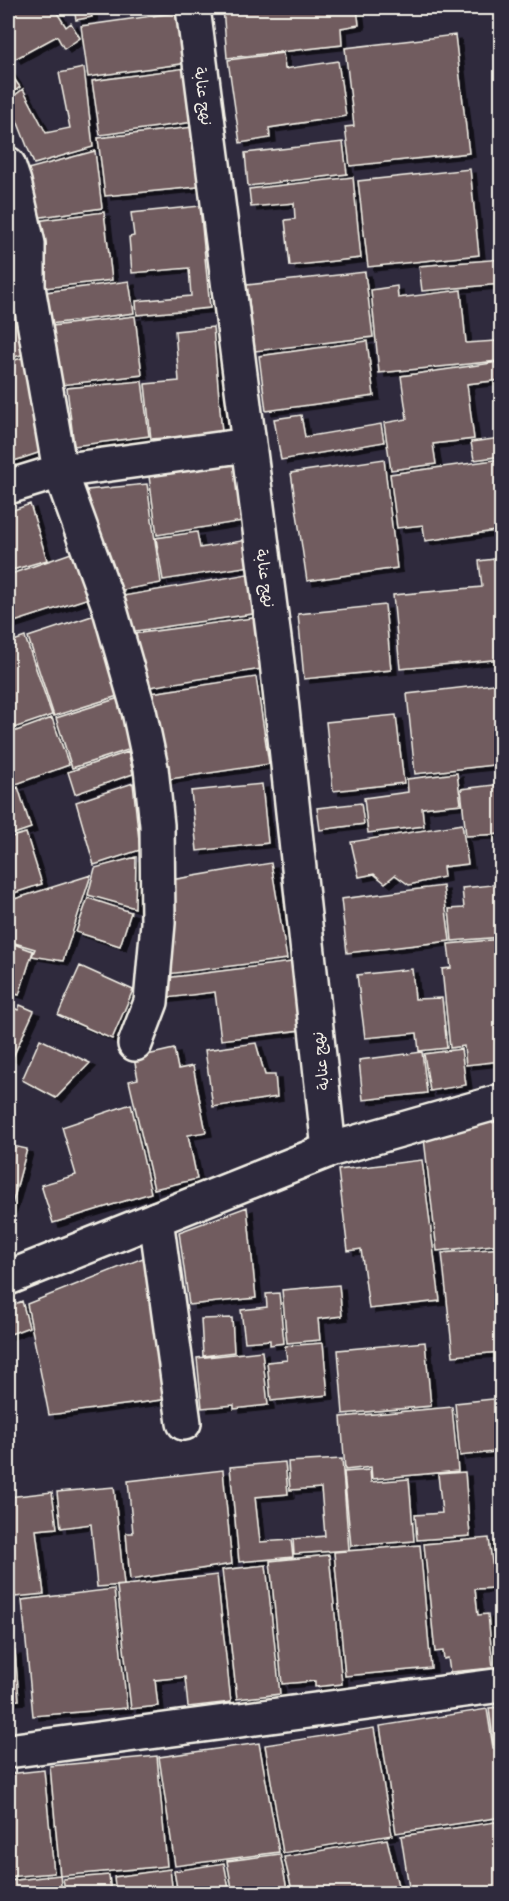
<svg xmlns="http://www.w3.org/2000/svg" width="509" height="1901" font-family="Sriracha,'Playpen Sans Arabic',sans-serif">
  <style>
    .building { fill: #715c5e; stroke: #f4f1e8; stroke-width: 1.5; filter: url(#shadow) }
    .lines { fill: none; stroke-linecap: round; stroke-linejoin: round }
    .street-casing { stroke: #f4f1e8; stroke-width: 38 }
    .secondary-casing { stroke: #f4f1e8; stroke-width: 38 }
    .street { stroke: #2f2a3d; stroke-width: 33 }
    .secondary { stroke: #2f2a3d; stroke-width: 33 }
    .labels { text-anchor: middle; stroke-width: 4.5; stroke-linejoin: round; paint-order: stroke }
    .street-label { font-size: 16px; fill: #f4f1e8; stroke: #2f2a3d }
  </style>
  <defs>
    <filter id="shadow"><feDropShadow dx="6" dy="4" stdDeviation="0" flood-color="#0009"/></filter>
  </defs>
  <rect width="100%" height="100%" fill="#2f2a3d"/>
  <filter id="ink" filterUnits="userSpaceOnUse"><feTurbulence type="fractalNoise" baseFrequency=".0167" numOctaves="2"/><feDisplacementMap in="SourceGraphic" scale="12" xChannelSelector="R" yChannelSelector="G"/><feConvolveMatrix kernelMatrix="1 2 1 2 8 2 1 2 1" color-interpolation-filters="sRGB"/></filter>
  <g filter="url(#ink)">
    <path class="building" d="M8,8H54L66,27L71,23L80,38L64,49L57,36L15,59L8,47Z
      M74,8H90L92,17L76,20Z
      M223,8H357L359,25L341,28L342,45L227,58Z
      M430,8H460V11L430,13Z
      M180,12L188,63L88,77L81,26Z
      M455,35L469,153L350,166L345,127L354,126L345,48Z
      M283,53L285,69L338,61L346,116L269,128L270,138L240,143L228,60Z
      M193,67L201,121L100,135L92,81Z
      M84,68L93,147L34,164L9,100L23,89L46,133L70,128L59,73Z
      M8,70L20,87L8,96Z
      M202,126L208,186L105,196L98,138Z
      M343,142L347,174L248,186L245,153Z
      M95,151L102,208L35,218L24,170Z
      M470,169L479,255L368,267L358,181Z
      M353,177L361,258L290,266L285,220L295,219L294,203L251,207L249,189Z
      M200,206L210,308L137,315L136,301L191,296L189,268L132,273L129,237L134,236L131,213Z
      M104,212L112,280L45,288L36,221Z
      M15,255L37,350L8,359V257Z
      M502,259V284L422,291L419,266Z
      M365,272L373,337L255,351L247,285Z
      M129,281L134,313L50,324L46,292Z
      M397,286L398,298L461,290L466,343L496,341L498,361L379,373L371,290Z
      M135,316L142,375L61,385L52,326Z
      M213,327L222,433L151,439L145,384L179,381L175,331Z
      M367,341L374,396L266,411L259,356Z
      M36,354L41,452L8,463V362Z
      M499,362L501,380L467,384L474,439L433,444L436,464L391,470L384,423L407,419L401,376Z
      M142,381L149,436L74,446L67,388Z
      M301,415L305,437L381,424L384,442L281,460L274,419Z
      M501,438L502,456L474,460L471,442Z
      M240,454L249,520L157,535L148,469Z
      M384,459L397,568L307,581L291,473Z
      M502,459V530L425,541L423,525L397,528L390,474Z
      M147,484L161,583L112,592L87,490Z
      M30,504L47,560L12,570L8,554V512Z
      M197,532L200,548L253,539L257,565L163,580L156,538Z
      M77,551L92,597L8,624V575Z
      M502,558V659L400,669L393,595L482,587L479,561Z
      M253,573L259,613L129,632L123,596Z
      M385,605L391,670L304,679L298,614Z
      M95,615L121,695L54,716L28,637Z
      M260,617L268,668L144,688L133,634Z
      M25,637L52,715L8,730V643Z
      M256,677L269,764L157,781L145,694Z
      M502,683V764L415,774L407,694Z
      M119,698L134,748L72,768L56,718Z
      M396,715L404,783L333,791L326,722Z
      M52,718L69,765L8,787V734Z
      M128,752L133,774L75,794L68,772Z
      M457,773L461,804L422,808L424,826L368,833L364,798L408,792L407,779Z
      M133,783L140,850L94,865L76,802Z
      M262,784L268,843L197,851L191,791Z
      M502,784V834L466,836L461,789Z
      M18,787L31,828L8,836V791Z
      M361,803L364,824L320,830L317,808Z
      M462,824L468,864L443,867L444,877L409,885L395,875L385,883L374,874L359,877L351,842Z
      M26,833L42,884L8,895V838Z
      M136,857L135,908L88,895L95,868Z
      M271,863L287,959L168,974L171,880Z
      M91,875L63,961L32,956L35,949L8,941V901Z
      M502,884V937L452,941L449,909L464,908L462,888Z
      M443,886L450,941L347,953L341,899Z
      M88,898L131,912L120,946L76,932Z
      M502,939V1061L466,1065L464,1046L450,1048L442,969L451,968L448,944Z
      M8,942L33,951L19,995L9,992L8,995Z
      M300,961L309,1029L221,1040L215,992L159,999L157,979Z
      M80,966L133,990L112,1039L58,1015Z
      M412,969L415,999L442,998L447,1048L419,1051L417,1033L365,1038L357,975Z
      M20,1005L34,1011L12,1059L8,1057V1012L10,1006L18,1010Z
      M40,1039L90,1063L56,1098L22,1080Z
      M256,1043L265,1075H275L277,1097L213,1107L205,1050Z
      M174,1049L178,1069L193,1066L206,1132L188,1135L197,1179L154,1189L129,1081L138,1079L134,1058Z
      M461,1049L466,1085L430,1091L424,1054Z
      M422,1052L427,1093L363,1100L359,1060Z
      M131,1104L151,1193L53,1223L41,1185L76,1175L62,1127Z
      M502,1121V1244L437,1251L423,1130Z
      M8,1145L27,1149L12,1205L8,1213Z
      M422,1160L440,1301L369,1309L361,1249L348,1251L338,1170Z
      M247,1207L256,1298L189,1305L179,1232Z
      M502,1248V1352L453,1356L442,1253Z
      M153,1254L169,1399L49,1415L27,1304Z
      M339,1285L342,1316L318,1319L320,1340L287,1343L282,1290Z
      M279,1293L284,1343L270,1345V1340L245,1342L241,1310L267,1307L266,1294Z
      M22,1301L29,1327L8,1335V1307Z
      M232,1318L234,1352L203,1356L201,1319Z
      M425,1342L431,1406L343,1414L338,1350Z
      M323,1343L328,1395L271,1401L267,1362L287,1360L285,1346Z
      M262,1351L268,1405L234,1409V1405L202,1408L197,1358Z
      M502,1398V1451L460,1456L455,1403Z
      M452,1407L458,1471L372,1479L371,1467L345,1470L341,1417Z
      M342,1459L349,1550L294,1554L293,1539L325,1536L321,1488L290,1490L288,1462Z
      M285,1462L288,1494L255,1497L260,1542L291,1540L293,1557L239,1562L230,1467Z
      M223,1470L232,1564L130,1580L126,1533H133L128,1481Z
      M370,1470L371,1482L409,1479L414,1541L351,1546L344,1472Z
      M465,1472L470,1536L417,1540L415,1515L442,1513L438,1474Z
      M114,1487L124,1585L97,1587L91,1524L61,1528L57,1492Z
      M52,1492L57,1528L36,1530L44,1594L15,1597L8,1535V1497Z
      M489,1538L495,1588L475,1589L478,1615L488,1614L493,1668L450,1672L448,1658L444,1659L443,1651L435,1652L424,1544Z
      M420,1545L431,1668L345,1676L334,1552Z
      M329,1555L342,1684L315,1687V1681L282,1684L270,1561Z
      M495,1558H502V1609Z
      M266,1565L280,1694L237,1699L222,1570Z
      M217,1575L231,1702L188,1707L185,1677L155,1680L158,1706L131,1709L117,1586Z
      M114,1589L127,1708L33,1716L22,1600Z
      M15,1651L19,1700L8,1701V1652Z
      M502,1707V1745H494L489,1708Z
      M487,1709L493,1748L499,1747L502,1766V1817L396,1833L380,1726Z
      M374,1728L392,1835L283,1853L265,1745Z
      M259,1743L279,1852L175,1866L159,1757Z
      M157,1756L167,1866L60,1876L50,1766Z
      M44,1770L54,1873L8,1877V1774Z
      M502,1821V1894H410L401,1836Z
      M387,1839L400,1894H293L284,1857Z
      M280,1854L288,1894H233L227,1861Z
      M224,1863L230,1894H178L174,1871Z
      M170,1869L173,1894H116L114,1877Z
      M60,1875L62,1894H8V1881Z
      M109,1875L111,1894H66L63,1879Z"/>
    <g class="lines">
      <g class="street-casing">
        <path id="street" d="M193,8L277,662L329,1150
          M8,164L14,182L28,244V287L60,471L109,606L139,711L151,768L157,825L158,923L151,1002L135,1044
          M8,487L60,471L248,445
          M156,1219L184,1423
          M8,1751L502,1685"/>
      </g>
      <g class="secondary-casing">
        <path id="secondary" d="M8,1278L329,1150L502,1101"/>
      </g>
      <use href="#street" class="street"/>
      <use href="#secondary" class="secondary"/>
    </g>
  </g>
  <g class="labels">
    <g class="street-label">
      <text transform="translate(204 96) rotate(83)" y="6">نهج عنابة</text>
      <text transform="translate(266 578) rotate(82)" y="6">نهج عنابة</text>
      <text transform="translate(320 1061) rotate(-96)" y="6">نهج عنابة</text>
    </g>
  </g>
  <rect width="509" height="1901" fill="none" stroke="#2f2a3d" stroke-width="30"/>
  <rect x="15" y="15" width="479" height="1871" fill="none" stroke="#f4f1e8" stroke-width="2" filter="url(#ink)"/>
</svg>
